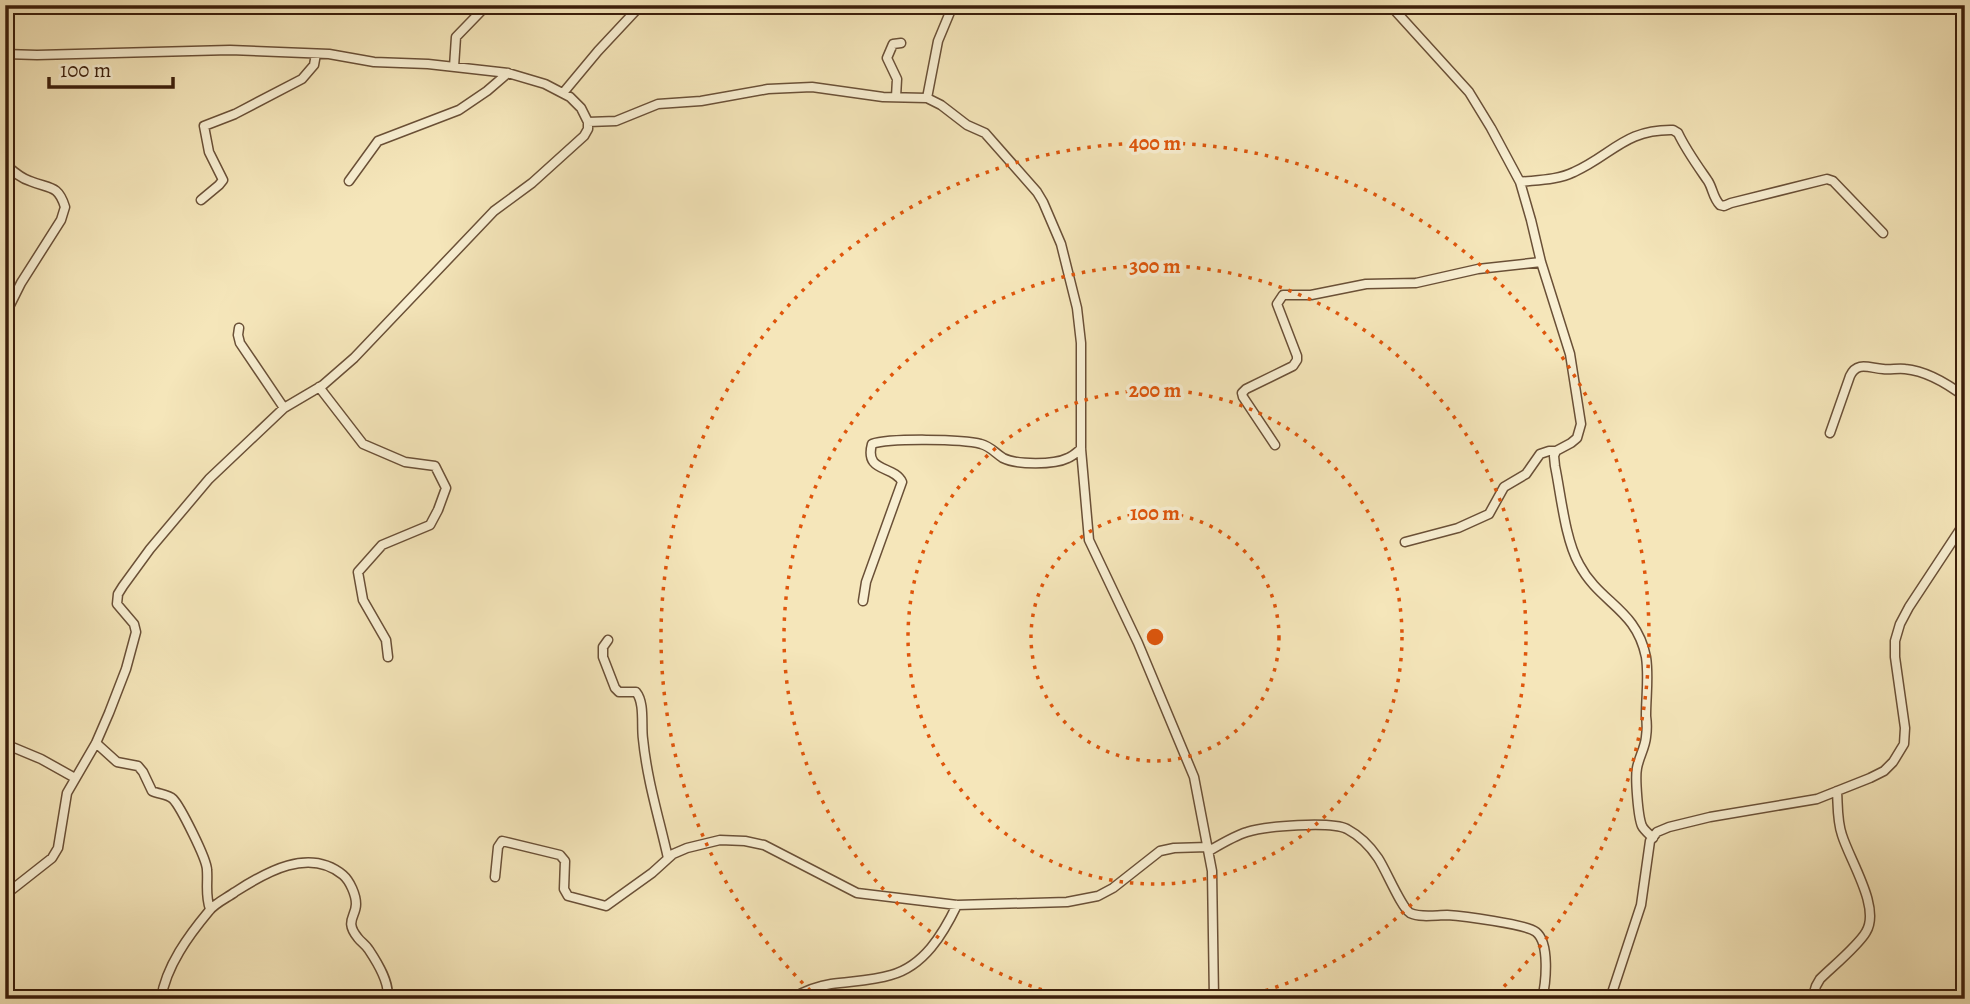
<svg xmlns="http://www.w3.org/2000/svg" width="1970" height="1004" font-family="Alegreya,serif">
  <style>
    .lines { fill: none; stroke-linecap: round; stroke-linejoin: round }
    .minor-casing { stroke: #6a5037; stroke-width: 11 }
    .minor { stroke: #f8efd2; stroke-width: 8 }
    .ring { fill: none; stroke: #df560c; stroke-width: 3.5; stroke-dasharray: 3.5 7 }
    .centre { fill: #df560c; stroke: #f8efd2; stroke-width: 3.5 }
    .ring-label { font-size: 21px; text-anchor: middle; font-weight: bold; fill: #df560c; stroke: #f8efd2; stroke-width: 7; stroke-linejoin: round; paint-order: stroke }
  </style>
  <rect width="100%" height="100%" fill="#f5e6ba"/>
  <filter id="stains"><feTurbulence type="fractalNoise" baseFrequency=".00286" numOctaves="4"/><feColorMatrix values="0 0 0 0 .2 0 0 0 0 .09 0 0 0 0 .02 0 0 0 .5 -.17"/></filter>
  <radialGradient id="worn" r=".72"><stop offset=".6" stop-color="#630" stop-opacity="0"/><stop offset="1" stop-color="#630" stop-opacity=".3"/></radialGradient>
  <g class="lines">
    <g class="minor-casing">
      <path id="minor" d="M1390,5L1469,92L1491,128L1520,182L1531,220L1541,262L1570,354L1581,424L1577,438L1571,443L1556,451L1554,456L1555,466C1561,495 1565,539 1579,564C1600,604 1636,608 1646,657C1649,677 1646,696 1646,716C1647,723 1647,730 1646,737C1645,748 1639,757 1637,768C1635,778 1638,817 1642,826C1644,830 1649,834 1653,838
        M5,54L37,55L230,50L329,54L374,62L428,64L508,73L545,84L570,97L581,108L588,122V129L584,136L532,183L494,211L354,358L323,385L284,408L209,479L150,549L123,586L118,594L117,604L134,624L136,632L126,669L109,713L96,743L67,793L58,848L52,858L5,895
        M454,67L456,37L487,5
        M563,93L598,51L641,5
        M896,97L897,79L887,58L893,44L901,43
        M927,98L938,41L953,5
        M588,122L616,121L658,104L701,101L768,89L812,87L883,97L927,98L941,105L967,125L985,133L1037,192L1043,202L1061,244L1077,308L1081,343V449L1089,540L1138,643L1194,777L1212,871L1214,999
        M5,164C13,171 20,178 30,181C49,189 58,184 65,207L61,220L21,283L5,315
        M349,181L378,141L459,110L487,91L508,73
        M1520,182C1537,180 1558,180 1574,172C1612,155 1625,129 1673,130L1678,133C1686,150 1697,165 1708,181C1713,189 1713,198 1720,205L1724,206L1731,203L1827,179L1833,181L1883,233
        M201,200L219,185L223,180L209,152L204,126L235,114L302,79L314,65L316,54
        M239,328L238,335L240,343L284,408
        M319,387L363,444L405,462L435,466L446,488L438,510L430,525L382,545L358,572L363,600L386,640L388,657
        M1830,433L1850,376C1857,361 1869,368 1883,369C1890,370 1898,368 1905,369C1927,371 1948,384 1965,397
        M1275,445L1243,397L1242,393L1246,389L1293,366L1297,360V356L1277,304L1283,295H1311L1366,284L1416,283L1478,269L1541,262
        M1405,542L1458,528L1489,514L1504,487L1526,474L1540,454L1549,451H1556
        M863,601L866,582L902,482C894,465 864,473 872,444C889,438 963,439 981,444C990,446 995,453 1003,458C1017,465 1054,465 1068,458C1073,456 1077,452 1081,449
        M608,640L603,647V657L615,688L619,692H636C645,703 641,725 643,739C647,780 659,818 668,858
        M96,743L117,762L138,766L143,772L152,791C158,794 168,794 173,799C180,806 207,859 207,870C208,884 205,895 210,909
        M5,744L41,759L75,778
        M1209,851C1221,844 1234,836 1247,832C1265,826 1331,821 1347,829C1360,836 1370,846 1378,858C1386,870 1401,907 1410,913C1421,918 1436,915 1447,915C1462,916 1526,924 1536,932C1550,943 1546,983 1542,999
        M495,877L498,847L502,841L560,855L565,861L564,889L568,896L606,906L652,873L673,854L687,848L720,840L745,841L764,845L857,893L957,905L1067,902L1098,896L1113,888L1160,851L1174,848L1208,847
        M161,999C166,966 189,935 209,911C215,903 227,898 235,892C266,872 309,847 343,875C350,881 356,895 356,904C356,917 344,921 358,938C361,942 366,945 369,950C377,962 391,984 387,999
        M790,999C803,992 816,986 831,984C851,981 872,981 891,975C924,966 943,934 957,905
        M1610,999L1641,905L1650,841L1657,832L1669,827L1710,817L1817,799L1870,778L1884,771L1893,762L1904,744L1905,728L1895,657V641L1900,624L1909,607L1965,522
        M1812,999L1816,986L1820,979C1832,967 1858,946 1866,932C1881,908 1850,861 1842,835C1837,821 1838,806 1837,791"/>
    </g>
    <use href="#minor" class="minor"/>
  </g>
  <g class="ring">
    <circle cx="1155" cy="637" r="124"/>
    <circle cx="1155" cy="637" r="247"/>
    <path d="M1072 998A371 371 0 1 1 1238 998"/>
    <path d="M818 998A494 494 0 1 1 1492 998"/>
  </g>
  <circle cx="1155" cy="637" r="10" class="centre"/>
  <g class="ring-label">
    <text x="1155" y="150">400 m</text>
    <text x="1155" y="273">300 m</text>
    <text x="1155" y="397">200 m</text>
    <text x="1155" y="520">100 m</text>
  </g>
  <rect width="1970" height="1004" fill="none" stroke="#f5e6ba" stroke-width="28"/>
  <rect x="7" y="7" width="1956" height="990" fill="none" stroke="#3b1e0b" stroke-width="3.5"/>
  <rect x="14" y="14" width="1942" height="976" fill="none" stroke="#3b1e0b" stroke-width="2"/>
  <path d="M49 77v10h124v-10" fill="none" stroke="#3b1e0b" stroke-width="3.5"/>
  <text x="60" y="77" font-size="21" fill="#3b1e0b" stroke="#f8efd2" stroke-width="5" paint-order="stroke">100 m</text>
  <rect width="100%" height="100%" filter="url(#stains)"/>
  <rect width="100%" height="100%" fill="url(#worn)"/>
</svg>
